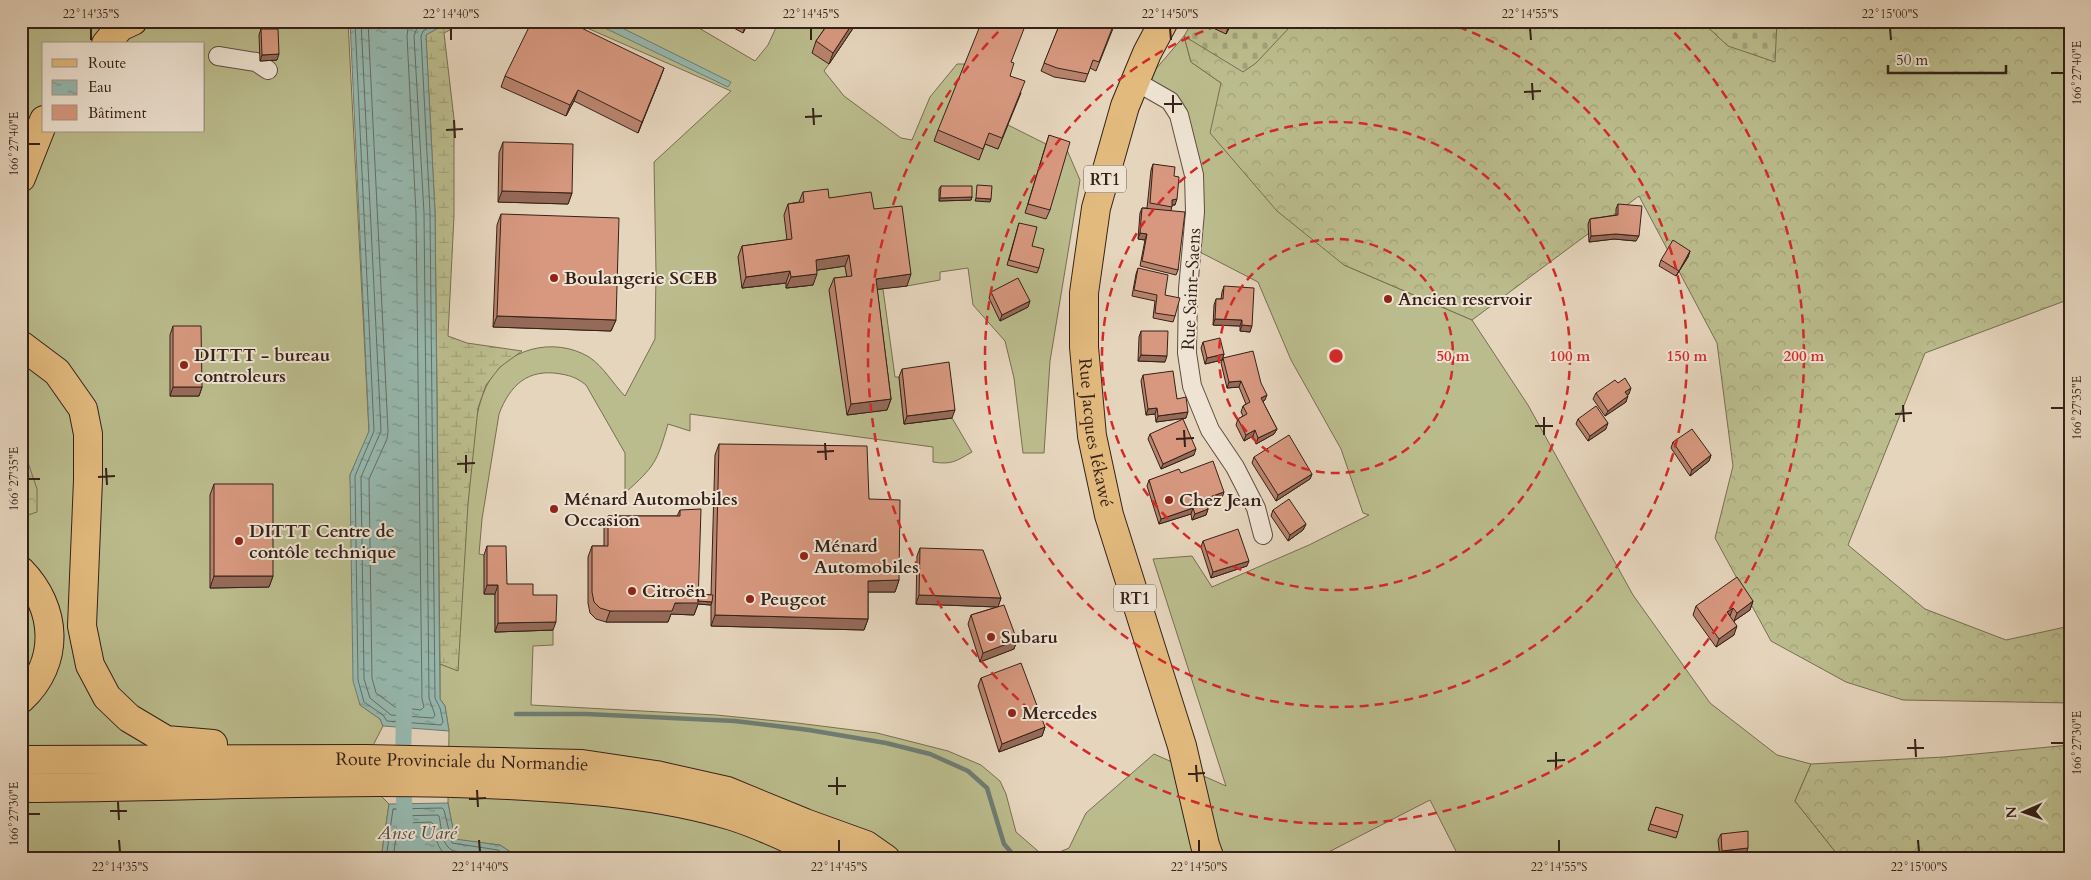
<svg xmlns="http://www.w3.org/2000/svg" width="2091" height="880" font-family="Cardo,serif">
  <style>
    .grass { fill: #bbbc8d; stroke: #786e52 }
    .forest { fill: url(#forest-crowns); stroke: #786e52 }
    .wetland { fill: url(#wetland-marsh); stroke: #786e52 }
    .cemetery { fill: url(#cemetery-stones); stroke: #786e52 }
    .water { fill: url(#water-ripples); stroke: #6f7c73 }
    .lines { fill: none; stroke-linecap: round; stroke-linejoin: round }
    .shore { stroke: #666d64; stroke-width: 1 }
    .stream { stroke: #6f7c73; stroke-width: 4.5 }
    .canal { stroke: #96b9b0; stroke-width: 16 }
    .street-casing { stroke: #614e41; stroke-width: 20 }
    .primary-casing { stroke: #352118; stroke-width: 30 }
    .highway-casing { stroke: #352118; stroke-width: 30 }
    .street { stroke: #efe4d4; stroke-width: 18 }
    .primary { stroke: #e3ba7e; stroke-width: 28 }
    .highway { stroke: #e3ba7e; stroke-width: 28 }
    .wall { fill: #b9836d; stroke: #352118 }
    .shaded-wall { fill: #966a59; stroke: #352118 }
    .building { fill: #d7987f; stroke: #352118 }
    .ticks { fill: none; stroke: #352118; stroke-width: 2 }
    .ring { fill: none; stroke: #d62828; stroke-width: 2.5; stroke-dasharray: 9 6 }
    .poi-dot { fill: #8f2418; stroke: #efe4d4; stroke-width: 2 }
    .labels { text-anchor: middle; stroke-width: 4; stroke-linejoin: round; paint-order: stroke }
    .shield { fill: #efe4d4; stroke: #6d5c50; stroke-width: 1 }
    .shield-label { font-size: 16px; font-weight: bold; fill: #352118 }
    .poi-label { font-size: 18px; font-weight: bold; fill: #352118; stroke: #efe4d4; text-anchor: start }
    .street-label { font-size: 18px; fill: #352118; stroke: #efe4d4 }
    .water-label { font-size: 19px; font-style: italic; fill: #524f46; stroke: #efe4d4 }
    .centre { fill: #d62828; stroke: #efe4d4; stroke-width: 2.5 }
    .ring-label { font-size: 15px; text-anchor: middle; font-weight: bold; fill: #d62828; stroke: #efe4d4; stroke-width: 4; stroke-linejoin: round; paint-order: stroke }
    .neatline { fill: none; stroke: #352118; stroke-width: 2 }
    .ticks-label { font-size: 12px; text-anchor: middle; fill: #352118 }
  </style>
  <defs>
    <pattern id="forest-crowns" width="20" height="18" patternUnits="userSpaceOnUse" patternTransform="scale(1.25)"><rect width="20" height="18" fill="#bbbc8d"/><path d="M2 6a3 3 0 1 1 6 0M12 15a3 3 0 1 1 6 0" fill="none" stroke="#a1a179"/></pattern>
    <pattern id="wetland-marsh" width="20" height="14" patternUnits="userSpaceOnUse" patternTransform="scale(1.25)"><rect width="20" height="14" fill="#bbbc8d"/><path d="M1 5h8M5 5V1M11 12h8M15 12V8" fill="none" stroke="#a1a179"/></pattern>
    <pattern id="cemetery-stones" width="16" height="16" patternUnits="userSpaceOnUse" patternTransform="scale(1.25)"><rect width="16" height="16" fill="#bbbc8d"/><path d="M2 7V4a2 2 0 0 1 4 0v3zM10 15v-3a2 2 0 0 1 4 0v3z" fill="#a1a179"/></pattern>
    <pattern id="water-ripples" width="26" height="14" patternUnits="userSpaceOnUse" patternTransform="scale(1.25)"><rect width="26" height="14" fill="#96b9b0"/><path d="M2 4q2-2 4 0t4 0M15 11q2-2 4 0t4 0" fill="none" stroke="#7b968e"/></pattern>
  </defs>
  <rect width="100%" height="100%" fill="#e6d5bd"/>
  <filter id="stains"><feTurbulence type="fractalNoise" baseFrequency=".004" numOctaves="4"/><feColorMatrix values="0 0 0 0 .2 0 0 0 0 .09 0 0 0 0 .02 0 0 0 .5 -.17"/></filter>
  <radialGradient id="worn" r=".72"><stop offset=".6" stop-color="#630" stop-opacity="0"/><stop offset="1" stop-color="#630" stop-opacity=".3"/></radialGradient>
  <path class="grass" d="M21,21H348L369,432L350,475L360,705L380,719L383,726L366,759L21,760V178L44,131H204V44H44V116L21,142Z
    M571,21H687L755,61L768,45L779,21H834L829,64L824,71L844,96L901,138L912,140L930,97L957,64H965L979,160L985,144L998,149L1008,125L1046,144L1026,213L1067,150L1080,180L1050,361L1044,453H1023L1014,378L1005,341L973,305L968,268L940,272V280L907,286L898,217L788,250L742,288L786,283L787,288L813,285L811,271L845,266L848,287L872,290L883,289L895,377H899L904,424L952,418L972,452C956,461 952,465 933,462V447L690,414V431L668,424C657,462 655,466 625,493V453L586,385C577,378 572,376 561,374C528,368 510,385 499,414L482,519L479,554L484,555L495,594V632L553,630V645L533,646L531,705L716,715L797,723L877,733L948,751L981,765L1000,781L1006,794L1016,832L1046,858L1069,848L1086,813L1154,754L1226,786L1153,559L1192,556L1212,587L1309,545L1369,515L1363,513L1341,449L1291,360L1258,282L1192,248L1195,212L1170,101L1149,77L1184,36L1191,62L1221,83L1344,265L1472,320L1528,405L1633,595L1710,703L1777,755L1811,764L1795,801L1841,859H1460L1430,800L1315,859H521L500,845L455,840L448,803L449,731L445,706L440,699V664L458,670C460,603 464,536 471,469C474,442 474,412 486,387C504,348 554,336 589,357C604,367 613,384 625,396L655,339L656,273L654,162L731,91Z
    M368,783L389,804L381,859H21V788Z"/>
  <path class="forest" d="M1237,21H2070V299L1925,353L1848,545L1925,609L2006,640L2070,626V703L1903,700L1846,682L1771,641L1715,538L1733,466L1717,343L1639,196L1472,320L1344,265L1277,211L1210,133L1221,83L1191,62L1184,36L1197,28Z
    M21,442L37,489V512L22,517Z
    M2070,745V859H1841L1795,801L1811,764L1944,757Z"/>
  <path class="wetland" d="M425,21H467L444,33L454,119V216L448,336L467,343L522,351L500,367L486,385L478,408L468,504L458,671L440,664L435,212Z"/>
  <path class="cemetery" d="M1193,21H1289L1288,29L1256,63L1243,72L1184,36Z
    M1701,21H1777L1775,62L1728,46Z"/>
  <path class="water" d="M350,21H451L426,35L435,212L440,699L445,706L449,731L383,726L380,719L360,705L353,681L350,475L369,431Z
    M590,21H608L731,82L728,87Z
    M448,803L455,839L500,845L521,859H381L389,804Z"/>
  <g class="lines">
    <path class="shore" d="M355,21L374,431L355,476L358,680L364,702L383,715L387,721L441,725L443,722L440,708L435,698L430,212L421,36L423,31L441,21
      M361,21L381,431L361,477L364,679L370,698L391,715L433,718L435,715L429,698L424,213L414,36L417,28L428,21
      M368,21L388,431L387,439L369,479L372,678L376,693L395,707L421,710L424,707L422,699L416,213L407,36L408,28L413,21
      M386,859L393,809L442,808L444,810L452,843L498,850L512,859
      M393,859L399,816L437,815L439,816C442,829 441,846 454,851L496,856L501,859
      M400,859L405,823L431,822L433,824C436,841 438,856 458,859"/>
    <path class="stream" d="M516,714H586L735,721L809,730L886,743L930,754L968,771L987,788L1004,844L1017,859"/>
    <path class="canal" d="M404,706L403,769L406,859"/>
    <g class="street-casing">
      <path id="street" d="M218,56L256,62L268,70
        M1135,81L1170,101L1179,115L1194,175L1195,212L1188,289L1187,353L1192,386L1210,430L1235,467L1256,508L1263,535"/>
    </g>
    <g class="primary-casing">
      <g id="primary">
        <path id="s1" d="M1164,21L1147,53L1125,106L1096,208L1084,293V347L1092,436L1109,515L1182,746L1205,845L1210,859"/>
        <path d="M106,44L120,27L133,21"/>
        <path d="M21,178L44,120"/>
      </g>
    </g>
    <g class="highway-casing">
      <g id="highway">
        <path d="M21,345L57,372L83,409L88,434V480L82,626L90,665L107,697L129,718L166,740L213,744"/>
        <path d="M21,571C57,608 61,662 21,699"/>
        <path id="s2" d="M21,760L366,759L582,764L656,775L727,791L805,823L866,845L886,859"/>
        <path d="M21,788C183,788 346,777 508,785C583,789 659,794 732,816C766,827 799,843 830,859"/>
      </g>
    </g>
    <use href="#street" class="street"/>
    <use href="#primary" class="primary"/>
    <use href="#highway" class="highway"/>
  </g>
  <path class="wall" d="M721,21H749L743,33Z
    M830,21H858L829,64L812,53L816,41Z
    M1061,21H1116L1096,71L1090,68L1085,82L1054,77L1041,71Z
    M1213,21H1233L1226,34L1211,27Z
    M261,29L277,60L260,61L259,35Z
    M1011,62L1010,76L1021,93L998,149L985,144L979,160L934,141L938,130Z
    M664,68L638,133L574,101L566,116L501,87L505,76Z
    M1049,135L1050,210L1046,219L1025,213Z
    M503,142L572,193L568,204L498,202L499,153Z
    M1153,164L1174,176L1175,205H1172L1171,211L1178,270L1176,275L1140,266L1145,240L1138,239L1140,213L1142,208H1147L1151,170Z
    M941,186L972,197L971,200L939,201V189Z
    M803,192L874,209L907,286L877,289L891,399L887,410L847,415L829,290L834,278L847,277L845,266L817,270L813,285L786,288V283L742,288L738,257L742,246L787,240L784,215L788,204L799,202Z
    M1618,204L1636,241L1614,239L1589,242L1588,224L1590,219L1616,215V209Z
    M501,214L616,320L611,331L493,327L497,225Z
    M1019,223L1032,246L1039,268L1037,273L1007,265Z
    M1690,251L1688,257L1676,276L1659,266L1661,260Z
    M1138,268L1165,295L1175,316L1173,322L1153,318L1155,301L1132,296L1136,274Z
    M1224,286L1250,332L1240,331V326L1213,325L1214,305L1216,299H1221L1222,292Z
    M991,292L1028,307L1000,321L989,298Z
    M173,326L202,387L199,396H170V335Z
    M1141,331L1165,362L1138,361L1139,337Z
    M1203,342L1224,354L1222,360L1205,364L1201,348Z
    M1223,358L1265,400L1263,402L1277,429L1274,434L1256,444L1253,436L1244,441L1236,425L1238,419L1243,416L1241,412L1243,406L1246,404L1239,387L1227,388L1221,363Z
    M902,369L952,418L904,424L899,377Z
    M1143,375L1177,399L1186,418L1156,422L1155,414L1146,415L1141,381Z
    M1596,393L1629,394L1627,395L1626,402L1605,416L1593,399Z
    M1578,419L1606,429L1588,441L1576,424Z
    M1150,434L1194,455L1161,469L1148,439Z
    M1673,442L1711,455L1709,461L1690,476L1671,448Z
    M719,444L869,499L899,580L895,592H868V619L864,630L711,626V605L698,604L694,615L671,614L668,622H606L596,619L590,613L588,603V557L592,546H604V527L608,516H677L680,510L699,594L711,595L715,455Z
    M1254,457L1312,474L1310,479L1276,501L1252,463Z
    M1181,473L1222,498L1206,504L1208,509L1206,515L1192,520L1191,514L1159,524L1147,486L1149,480Z
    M214,484L273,576L269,587L210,588V495Z
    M1273,510L1306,524L1303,530L1288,541L1271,516Z
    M1203,541L1247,566L1211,578L1201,547Z
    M487,546L507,584L533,595L553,630L495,632V594H484V555Z
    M920,548L1001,598L998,606L1017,640L1014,649L980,662L968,624L971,615L997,607L916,604L917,556Z
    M1753,601L1750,610L1734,621V635L1716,647L1693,615L1696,606Z
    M981,678L1045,727L1042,736L999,752L978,686Z
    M1656,807L1678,832L1676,838L1648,830Z
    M1721,834L1746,854L1720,857L1718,840Z"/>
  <path class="shaded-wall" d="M747,21H749L743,33Z
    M854,21H858L829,64L833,53Z
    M1232,21H1233L1226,34L1228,28Z
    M279,54L277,60L260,61L262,55Z
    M664,68L660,79L638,133L642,122Z
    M578,90L574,101L566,116L570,105Z
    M502,191L572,193L568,204L498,202Z
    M972,197L971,200L939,201L940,198Z
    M976,198L991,199L990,202L975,201Z
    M1177,199L1175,205H1170L1172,200Z
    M1140,233L1147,234L1145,240L1138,239Z
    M1616,234L1639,236L1636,241L1614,239L1589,242L1591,236Z
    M1690,251L1688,257L1676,276L1679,271Z
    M849,255L845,266L811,271L816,260Z
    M790,271L786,283L742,288L746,277Z
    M817,274L813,285L786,288L791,277Z
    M911,274L907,286L872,290L876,279Z
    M1030,301L1028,307L1000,321L1002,315Z
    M497,316L616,320L611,331L493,327Z
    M1215,319L1242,320L1240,326L1213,325Z
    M1242,325L1252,326L1250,332L1240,331Z
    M1224,354L1222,360L1205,364L1207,358Z
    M1141,355L1167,356L1165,362L1138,361Z
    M1241,381L1239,387L1227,388L1229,382Z
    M173,387H202L199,396H170Z
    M1631,388L1629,394L1623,398L1625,392Z
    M1267,395L1265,400L1259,404L1261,398Z
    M1628,396L1626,402L1605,416L1608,411Z
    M891,399L887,410L847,415L851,404Z
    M1157,408L1155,414L1146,415L1148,409Z
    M955,410L952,418L904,424L907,416Z
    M1188,412L1186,418L1156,422L1158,416Z
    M1608,423L1606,429L1588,441L1590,436Z
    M1277,429L1274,434L1256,444L1258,438Z
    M1255,430L1253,436L1244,441L1246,435Z
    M1196,449L1194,455L1161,469L1163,464Z
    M1711,455L1709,461L1690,476L1692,470Z
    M1312,474L1310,479L1276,501L1278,495Z
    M1224,492L1222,498L1202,505L1204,499Z
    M1193,508L1191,514L1159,524L1161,519Z
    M1208,509L1206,515L1192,520L1195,514Z
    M1306,524L1303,530L1288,541L1290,535Z
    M1249,561L1247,566L1211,578L1213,572Z
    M214,576H273L269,587L210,588Z
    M899,580L895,592H864L868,581Z
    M487,585H498L495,594H484Z
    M919,595L1001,598L998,607L916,604Z
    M696,601L712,602L711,605L698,604L694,615L671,614L668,622H606L610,611Z
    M1753,601L1750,610L1734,621L1737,613Z
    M1733,608L1730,616L1727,612Z
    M715,615L868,619L864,630L711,626Z
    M556,622L553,630L495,632L498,623Z
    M1737,626L1734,635L1716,647L1719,639Z
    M1017,640L1014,649L980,662L983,653Z
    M1045,727L1042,736L999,752L1002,744Z
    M1748,848L1746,854L1720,857L1722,851Z"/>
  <path class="building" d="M532,21H567L664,68L642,122L578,90L570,105L505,76Z
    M830,21H854L833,53L816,41Z
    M982,21H1027L1011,62L1014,63L1010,76L1025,81L1002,138L989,133L983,149L938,130Z
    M1061,21H1115L1099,62L1093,60L1088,74L1057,68L1044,63Z
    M1214,21H1232L1228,28Z
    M261,29H278L279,54L262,55Z
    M1049,135L1070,142L1050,210L1028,204Z
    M503,142L573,144L572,193L502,191Z
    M1153,164L1175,167L1174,176L1179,177L1177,199L1172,200V207L1150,203Z
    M977,185L992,186L991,199L976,198Z
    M941,186H972V197L940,198Z
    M828,189L829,198L871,192L874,209L902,206L911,274L876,279L891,399L851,404L834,278L852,276L849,255L816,260L817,274L791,277L790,271L746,277L742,246L792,239L788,204L804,202L803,192Z
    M1618,204L1642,206L1639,236L1616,234L1591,236L1590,219L1618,215Z
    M1142,208L1185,212L1178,270L1142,261L1147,234L1140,233Z
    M501,214L619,218L616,320L497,316Z
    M1019,223L1037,227L1032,246L1044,249L1039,268L1009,260Z
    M1673,240L1690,251L1679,271L1661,260Z
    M1138,268L1168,275L1165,295L1180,298L1175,316L1155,313L1157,295L1134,290Z
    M1018,278L1030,301L1002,315L991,292Z
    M1224,286L1254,288L1252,326L1242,325V320L1215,319L1216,299H1223Z
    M173,326H201L202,387H173Z
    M1141,331H1168L1167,356L1141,355Z
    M1220,338L1224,354L1207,358L1203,342Z
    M1253,351L1261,383L1267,395L1261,398L1277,429L1258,438L1255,430L1246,435L1238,419L1247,414L1243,406L1250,402L1241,381L1229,382L1223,358Z
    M949,362L955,410L907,416L902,369Z
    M1173,371L1177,399L1186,397L1188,412L1158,416L1157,408L1148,409L1143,375Z
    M1625,378L1631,388L1625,392L1628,396L1608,411L1596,393L1615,380L1618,383Z
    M1596,406L1608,423L1590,436L1578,419Z
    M1183,419L1196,449L1163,464L1150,434Z
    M1692,429L1711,455L1692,470L1673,442Z
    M1289,435L1312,474L1278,495L1254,457Z
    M719,444L867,446L869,499L900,500L899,580L868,581V619L715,615Z
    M1213,461L1224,492L1204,499L1208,509L1195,514L1193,508L1161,519L1149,480L1179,469L1181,473Z
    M214,484H273V576H214Z
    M1289,499L1306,524L1290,535L1273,510Z
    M701,509L698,603H675L672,611H610L600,608L594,602L592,592V546H608V516H680V510Z
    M1238,529L1249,561L1213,572L1203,541Z
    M487,546H506L507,584H533V595H557L556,622L498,623V585H487Z
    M920,548L983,550L1001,598L919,595Z
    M1737,577L1753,601L1737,613L1733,608L1727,612L1737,626L1719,639L1696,606Z
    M699,594L713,595L712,602L698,601Z
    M1004,605L1017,640L983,653L971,615Z
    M1021,663L1045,727L1002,744L981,678Z
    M1656,807L1683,815L1678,832L1650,824Z
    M1748,831V848L1722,851L1721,834Z
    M1639,853L1655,859H1637Z
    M1686,857H1723V859H1686Z"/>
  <path class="ticks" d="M91,28V40M451,28V40M811,28V40M1170,28L1171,40M1530,28L1531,40M1890,28L1891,40M2051,73H2064M1532,83L1533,100M1524,92L1541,91M1173,95V113M1164,104H1182M813,108L814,125M805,117L822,116M454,120L455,138M446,130L463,129M28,144H40M1903,405L1904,422M2051,408H2064M1895,414L1912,413M1544,417V435M1535,426H1553M1184,430L1185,447M1176,439L1194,438M825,443L826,460M817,452L834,451M466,455V473M457,464L475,463M106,468L107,485M98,477L115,476M28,479H40M1915,739L1916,757M2051,743H2064M1907,748H1924M1556,752V769M1547,761L1565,760M1196,765L1197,782M1188,774L1205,773M837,777V795M828,786H846M477,790L478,807M469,799L486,798M118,802L119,820M110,811H127M28,814H40M119,840L120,852M479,840L480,852M839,840V852M1199,840V852M1559,840V852M1918,840L1919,852"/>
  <g class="ring">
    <circle cx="1336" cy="356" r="117"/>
    <circle cx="1336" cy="356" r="234"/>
    <path d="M1444 22A351 351 0 1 1 1228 22"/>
    <path d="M1664 22A468 468 0 1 1 1008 22"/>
  </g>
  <g class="poi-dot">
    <circle cx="554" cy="278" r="5"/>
    <circle cx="1388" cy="299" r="5"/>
    <circle cx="184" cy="365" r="5"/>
    <circle cx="1169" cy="500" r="5"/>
    <circle cx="554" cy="509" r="5"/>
    <circle cx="239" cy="541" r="5"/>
    <circle cx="804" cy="556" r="5"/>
    <circle cx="632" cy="591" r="5"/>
    <circle cx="750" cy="599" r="5"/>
    <circle cx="991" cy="637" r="5"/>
    <circle cx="1012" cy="713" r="5"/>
  </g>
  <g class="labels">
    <g class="shield">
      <rect x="1084" y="165.5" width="42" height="27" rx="4"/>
      <rect x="1114" y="584.5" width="42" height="27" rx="4"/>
    </g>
    <g class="shield-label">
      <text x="1105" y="185">RT1</text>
      <text x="1135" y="604">RT1</text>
    </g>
    <g class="poi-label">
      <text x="564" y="284">Boulangerie SCEB</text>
      <text x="1398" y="305">Ancien reservoir</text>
      <text x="194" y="361">DITTT - bureau<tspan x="194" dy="21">controleurs</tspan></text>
      <text x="564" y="505">Ménard Automobiles<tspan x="564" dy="21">Occasion</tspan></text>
      <text x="1179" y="506">Chez Jean</text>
      <text x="249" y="537">DITTT Centre de<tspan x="249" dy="21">contôle technique</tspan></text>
      <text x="814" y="552">Ménard<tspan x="814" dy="21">Automobiles</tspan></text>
      <text x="642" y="597">Citroën</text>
      <text x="760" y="605">Peugeot</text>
      <text x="1001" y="643">Subaru</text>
      <text x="1022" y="719">Mercedes</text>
    </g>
    <g class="street-label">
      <text transform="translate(1191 289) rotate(-87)" y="6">Rue Saint-Saens</text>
      <text dy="6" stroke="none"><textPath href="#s1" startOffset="426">Rue Jacques Iékawé</textPath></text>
      <text dy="6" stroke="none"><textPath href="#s2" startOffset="441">Route Provinciale du Normandie</textPath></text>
    </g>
    <g class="water-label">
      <text x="417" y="839">Anse Uaré</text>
    </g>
  </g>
  <circle cx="1336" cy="356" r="8" class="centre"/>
  <g class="ring-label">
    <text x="1453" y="361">50 m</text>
    <text x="1570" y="361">100 m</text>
    <text x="1687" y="361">150 m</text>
    <text x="1804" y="361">200 m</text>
  </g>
  <rect width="2091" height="880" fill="none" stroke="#e6d5bd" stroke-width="55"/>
  <rect x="42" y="42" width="162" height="90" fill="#efe4d4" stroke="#a59689"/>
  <rect x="52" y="59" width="25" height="8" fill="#e3ba7e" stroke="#a59689"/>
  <text x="88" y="68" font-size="15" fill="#352118">Route</text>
  <rect x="52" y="80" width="25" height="15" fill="url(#water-ripples)" stroke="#a59689"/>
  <text x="88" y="92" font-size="15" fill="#352118">Eau</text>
  <rect x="52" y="105" width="25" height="15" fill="#d7987f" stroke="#a59689"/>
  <text x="88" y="118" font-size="15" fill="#352118">Bâtiment</text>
  <g transform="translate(2024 812) rotate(268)" stroke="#efe4d4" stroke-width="4" paint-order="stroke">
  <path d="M0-4L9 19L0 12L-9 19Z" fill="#352118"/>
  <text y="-8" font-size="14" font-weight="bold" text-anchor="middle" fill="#352118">N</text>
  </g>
  <path d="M1888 65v8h118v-8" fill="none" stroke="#352118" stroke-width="2.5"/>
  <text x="1896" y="65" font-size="15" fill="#352118" stroke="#efe4d4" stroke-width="4" paint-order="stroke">50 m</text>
  <rect x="28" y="28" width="2036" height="824" class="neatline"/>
  <g class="ticks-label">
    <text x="91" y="18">22°14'35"S</text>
    <text x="451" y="18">22°14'40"S</text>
    <text x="811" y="18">22°14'45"S</text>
    <text x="1170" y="18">22°14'50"S</text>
    <text x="1530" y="18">22°14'55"S</text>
    <text x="1890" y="18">22°15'00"S</text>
    <text transform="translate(2077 73) rotate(-90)" y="4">166°27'40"E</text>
    <text transform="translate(14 144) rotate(-90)" y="4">166°27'40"E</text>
    <text transform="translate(2077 408) rotate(-90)" y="4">166°27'35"E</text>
    <text transform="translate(14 479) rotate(-90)" y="4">166°27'35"E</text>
    <text transform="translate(2077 743) rotate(-90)" y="4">166°27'30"E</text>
    <text transform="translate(14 814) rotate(-90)" y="4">166°27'30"E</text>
    <text x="120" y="871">22°14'35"S</text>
    <text x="480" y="871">22°14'40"S</text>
    <text x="839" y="871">22°14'45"S</text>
    <text x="1199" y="871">22°14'50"S</text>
    <text x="1559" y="871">22°14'55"S</text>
    <text x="1919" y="871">22°15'00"S</text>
  </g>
  <rect width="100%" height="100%" filter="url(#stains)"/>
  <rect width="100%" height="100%" fill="url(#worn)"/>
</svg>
